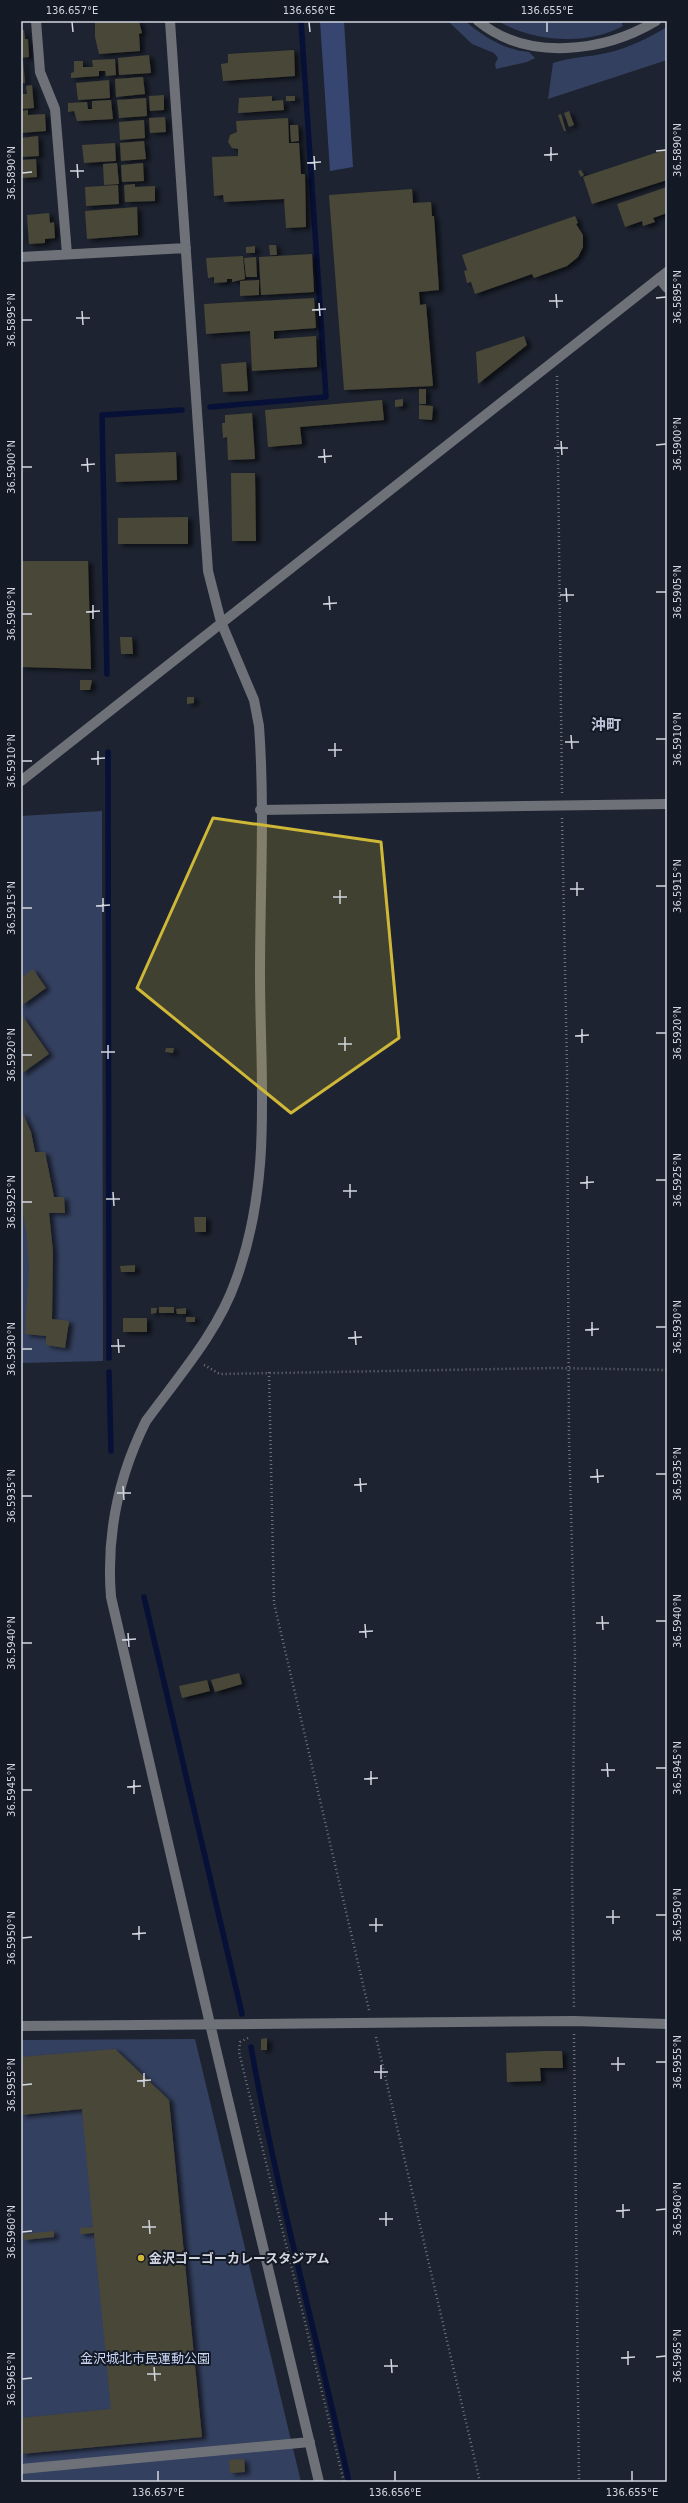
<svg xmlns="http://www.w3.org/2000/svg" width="688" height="2503" font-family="'DejaVu Sans','Noto Sans JP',sans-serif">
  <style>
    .green { fill: #34405f }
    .forest { fill: #364671 }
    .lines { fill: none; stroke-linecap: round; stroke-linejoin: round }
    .stream { stroke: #071036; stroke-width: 5.5 }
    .building { fill: #4a4737; filter: url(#shadow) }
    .path { stroke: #6e737e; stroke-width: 2.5; stroke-dasharray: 1 3; stroke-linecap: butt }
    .minor { stroke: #6e7178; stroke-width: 10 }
    .marked { fill: #cfb837; fill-opacity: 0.2; stroke: #cfb837; stroke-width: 3; stroke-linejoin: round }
    .ticks { fill: none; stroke: #d2d6df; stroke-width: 1.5 }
    .poi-dot { fill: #cfb837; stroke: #141926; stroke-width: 1.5 }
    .labels { text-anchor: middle; stroke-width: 4; stroke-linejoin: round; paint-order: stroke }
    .poi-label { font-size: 13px; font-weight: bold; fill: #d2d6df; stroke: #141926; text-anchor: start }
    .park-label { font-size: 13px; fill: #cad7f4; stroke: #141926 }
    .quarter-label { font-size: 15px; font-weight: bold; fill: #bfc6d9; stroke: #141926 }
    .neatline { fill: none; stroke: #d2d6df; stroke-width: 1.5 }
    .ticks-label { font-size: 10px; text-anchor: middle; fill: #d2d6df }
  </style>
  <defs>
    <filter id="shadow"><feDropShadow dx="4.5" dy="2.5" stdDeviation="2" flood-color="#0009"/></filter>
  </defs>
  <rect width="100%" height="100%" fill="#1d2330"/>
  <path class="green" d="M448,21H465C484,37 504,50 529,52L535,58L527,62L496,69L495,64L498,58L494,53L472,44Z
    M498,21H621L623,26C587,46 533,42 498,21Z
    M667,27V60L548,99L553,63C571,57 589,57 607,53C628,48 649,38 667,27Z
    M102,811L103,1361L21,1363V816Z
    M195,2039L301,2482H21V2040Z"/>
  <path class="forest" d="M320,21H344L353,167L330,171Z"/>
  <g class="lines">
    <path class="stream" d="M210,407L326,397L301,21
      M107,674L102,415L182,410
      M108,752L109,1358
      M109,1372L111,1451
      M144,1597L242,2014
      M251,2047C277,2193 317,2337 349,2482"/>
  </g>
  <path class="building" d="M95,21H139L142,33L139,34L140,51L99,54L95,37Z
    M21,30H24L25,39H28L29,57L21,58Z
    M294,50L295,76L223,81L221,64L228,63V54Z
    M149,55L151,73L119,75L118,58Z
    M115,59L116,75L106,76L105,71H99V76L71,78V73L74,72V61H83V67H93L92,60Z
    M21,60H23L25,83H21Z
    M143,77L145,94L116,97L115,79Z
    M109,80L110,98L78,100L76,83Z
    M32,85L34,108L21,109V88L23,94H27L26,86Z
    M164,95V110L150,111L149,96Z
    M272,96V101L283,100L284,110L238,113L239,98Z
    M286,96H295V101H286Z
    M146,98L147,116L119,118L117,100Z
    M111,100L113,119L77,121L74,111L68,112V103L87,102L88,109H92V101Z
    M28,110V115L45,114L46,131L21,133V111Z
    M569,111L574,125L569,127L564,113Z
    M561,114L566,131H564L558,115Z
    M165,117L166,132L150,133L149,118Z
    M288,118L289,143H299L301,174H305L306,227L286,228L284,199L224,202L223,195L214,196L212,157L238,156V149L232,148L228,142L230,135L237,132L236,121Z
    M144,120L145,138L120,140L119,122Z
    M290,125H298L299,141L291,142Z
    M38,136L39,156L21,157V138Z
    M144,141L146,159L121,161L120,143Z
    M115,143L116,161L84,163L82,145Z
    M667,149V180L592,204L583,177Z
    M36,159L37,177L21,178V160Z
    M117,163L119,184L104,185L103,164Z
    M143,163L144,181L122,182L121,165Z
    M581,170L584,175L581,177L578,171Z
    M135,184V187L155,186V201L125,202L124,185Z
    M118,185L119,204L86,206L85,187Z
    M667,187V213L653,218L655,222L643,226L642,221L625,227L617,204Z
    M412,189L413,203L431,202L432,216H434L439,290L419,292L420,305L426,304L433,386L344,390L329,195Z
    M137,207L138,235L87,239L85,211Z
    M49,213L50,223L54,222L55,238L45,239V243L29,244L27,215Z
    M575,216L578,223L576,224L583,235V247L578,257L567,266L534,278L532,274L475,294L471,282L467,283L464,271L467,270L462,255Z
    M21,224H22L23,240L21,241Z
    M269,245H276L277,255H270Z
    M255,246V253H246V247Z
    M312,254L314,292L261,295L259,257Z
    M243,256L245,279L232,282V279H227V282L214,283V277L208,278L206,258Z
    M256,257L257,277H246L244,258Z
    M259,280V295L240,296V281Z
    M314,298L316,328L274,331V339L316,336L317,367L252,371L250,331L206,334L204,304Z
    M524,336L527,345L478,384L476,352Z
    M246,362L248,391L223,392L221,364Z
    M419,389H426V404H419Z
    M403,399V406L395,407V400Z
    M382,400L384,420L300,427L302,444L268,447L265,410Z
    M419,405L433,406L432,420L419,419Z
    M252,413L255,459L228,460L227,437L223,438L222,423H225V415Z
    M176,452L177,480L116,482L115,454Z
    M231,473H255L256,541H232Z
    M188,517V544H118V518Z
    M21,561H88L91,669L21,667Z
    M120,637H132L133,654H121Z
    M80,680H92L90,690H80Z
    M187,697H194V703L187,704Z
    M33,969L46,988L21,1006V978Z
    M21,1014L49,1054L21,1074Z
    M166,1048H174L173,1053L165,1052Z
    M21,1110L31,1132L35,1152H45L54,1197H64L65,1213H49L53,1252L52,1319L69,1321L65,1348L46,1345V1336L25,1334L29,1269L27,1237L21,1202Z
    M194,1217H206V1232H195Z
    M135,1265V1272H121L120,1266Z
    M159,1307H174V1313H159Z
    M151,1308H157L156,1313L151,1314Z
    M186,1308V1314H177L176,1309Z
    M186,1317H195V1322H186Z
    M123,1318H147V1332H123Z
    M239,1673L242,1684L215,1692L211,1680Z
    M207,1680L210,1691L182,1698L179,1686Z
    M267,2038V2050H261V2039Z
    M115,2049L169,2100L202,2437L21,2454V2418L111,2409L94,2233L80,2234V2228L93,2227L82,2109L21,2115V2057Z
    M545,2051H562L563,2068H540L541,2081L507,2082L506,2053Z
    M54,2231V2237L24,2240L23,2234Z
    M244,2459L245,2472L230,2473L229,2460Z"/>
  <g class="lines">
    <path class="path" d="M557,376L562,793
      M562,818L567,1067L569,1438L575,1656L572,1871L574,2009
      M204,1365L220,1374L555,1368L667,1370
      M269,1372L274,1603L369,2010
      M574,2034L579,2482
      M376,2037L480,2482
      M248,2038L240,2042L239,2052L344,2482"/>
    <path class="minor" d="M36,21L40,72L55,109L67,254
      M170,21L208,571L221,622L254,700L259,726C265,808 260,891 260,974C260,1080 273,1178 236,1280C218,1332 178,1377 146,1421C118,1477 106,1534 111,1597L210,2024L319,2482
      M478,21C528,62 604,52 656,21
      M21,257L186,248
      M659,278L667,288
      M21,781L667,272
      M260,810L667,804
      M21,2026L574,2021L667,2024
      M21,2469L310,2442"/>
  </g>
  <path class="marked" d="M213,818L381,842L399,1038L291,1113L137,988Z"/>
  <path class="ticks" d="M72,22L73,32M309,22L310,32M547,22V32M551,147V161M656,151L666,150M544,155L558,154M314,156L315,170M307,163L321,162M77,164L78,178M70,171H84M22,173L32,172M556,294L557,308M656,298L666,297M549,301H563M319,303L320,316M312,310L326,309M82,311L83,325M76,318H90M22,320H32M561,441L562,455M656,445L666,444M554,448H568M324,449L325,463M318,457L332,456M87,458L88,472M81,465L95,464M22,467H32M566,588L567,602M656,592H666M560,595H574M329,596L330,610M323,604L337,603M93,605V619M86,612L100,611M22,614H32M571,735L572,749M656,739H666M565,742H579M335,743V757M328,750H342M98,751V765M91,759L105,758M22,761H32M577,882V896M656,886H666M570,889H584M340,890V904M333,897H347M103,898V912M96,906L110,905M22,908H32M582,1029V1043M656,1033H666M575,1036L589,1035M345,1037V1051M338,1044H352M108,1045V1059M101,1052H115M22,1055H32M587,1176V1189M656,1180H666M580,1183L594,1182M350,1184V1198M343,1191H357M113,1192L114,1206M106,1199H120M22,1202H32M592,1322V1336M656,1327H666M585,1330L599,1329M355,1331L356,1345M348,1338L362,1337M118,1339L119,1353M111,1346H125M22,1349H32M597,1469L598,1483M656,1474H666M590,1477L604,1476M360,1478L361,1492M354,1485L367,1484M123,1486L124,1500M117,1493H131M22,1496H32M602,1616L603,1630M656,1621H666M596,1623H609M365,1624L366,1638M359,1632L373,1631M128,1633L129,1647M122,1640L136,1639M22,1643H32M607,1763L608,1777M656,1768H666M601,1770H615M371,1771V1785M364,1779L378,1778M134,1780V1794M127,1787L141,1786M22,1790H32M613,1910V1924M656,1915H666M606,1917H620M376,1918V1932M369,1925H383M139,1926V1940M132,1934L146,1933M22,1938L32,1937M618,2057V2071M656,2062H666M611,2064H625M381,2065V2079M374,2072H388M144,2073V2087M137,2081L151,2080M22,2085L32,2084M623,2204V2218M656,2210L666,2209M616,2211L630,2210M386,2212V2226M379,2219H393M149,2220L150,2234M142,2227H156M22,2232L32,2231M628,2351V2365M656,2357L666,2356M621,2358L635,2357M391,2359L392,2373M384,2366H398M154,2367L155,2381M147,2374H161M22,2379L32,2378M158,2471V2481M395,2471V2481M632,2471V2481"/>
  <circle class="poi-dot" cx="141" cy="2258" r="4"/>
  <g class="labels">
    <g class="poi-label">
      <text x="149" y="2263">金沢ゴーゴーカレースタジアム</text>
    </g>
    <g class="park-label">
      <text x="145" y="2363">金沢城北市民運動公園</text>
    </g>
    <g class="quarter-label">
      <text x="606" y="730">沖町</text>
    </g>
  </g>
  <rect width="688" height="2503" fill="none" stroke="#141926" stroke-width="44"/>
  <rect x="22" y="22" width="644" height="2459" class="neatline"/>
  <g class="ticks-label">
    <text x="72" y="14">136.657°E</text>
    <text x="309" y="14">136.656°E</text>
    <text x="547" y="14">136.655°E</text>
    <text transform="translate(677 150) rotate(-90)" y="4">36.5890°N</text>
    <text transform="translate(11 173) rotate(-90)" y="4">36.5890°N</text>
    <text transform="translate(677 297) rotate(-90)" y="4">36.5895°N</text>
    <text transform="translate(11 320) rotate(-90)" y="4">36.5895°N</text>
    <text transform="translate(677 444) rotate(-90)" y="4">36.5900°N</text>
    <text transform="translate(11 467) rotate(-90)" y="4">36.5900°N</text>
    <text transform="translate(677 592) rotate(-90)" y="4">36.5905°N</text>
    <text transform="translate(11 614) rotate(-90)" y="4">36.5905°N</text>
    <text transform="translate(677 739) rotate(-90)" y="4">36.5910°N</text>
    <text transform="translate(11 761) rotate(-90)" y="4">36.5910°N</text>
    <text transform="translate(677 886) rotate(-90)" y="4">36.5915°N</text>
    <text transform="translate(11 908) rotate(-90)" y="4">36.5915°N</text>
    <text transform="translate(677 1033) rotate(-90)" y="4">36.5920°N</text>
    <text transform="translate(11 1055) rotate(-90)" y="4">36.5920°N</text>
    <text transform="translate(677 1180) rotate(-90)" y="4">36.5925°N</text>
    <text transform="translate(11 1202) rotate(-90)" y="4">36.5925°N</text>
    <text transform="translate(677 1327) rotate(-90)" y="4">36.5930°N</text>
    <text transform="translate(11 1349) rotate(-90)" y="4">36.5930°N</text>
    <text transform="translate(677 1474) rotate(-90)" y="4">36.5935°N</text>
    <text transform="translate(11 1496) rotate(-90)" y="4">36.5935°N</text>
    <text transform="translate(677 1621) rotate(-90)" y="4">36.5940°N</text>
    <text transform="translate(11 1643) rotate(-90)" y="4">36.5940°N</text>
    <text transform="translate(677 1768) rotate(-90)" y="4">36.5945°N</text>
    <text transform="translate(11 1790) rotate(-90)" y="4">36.5945°N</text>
    <text transform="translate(677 1915) rotate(-90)" y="4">36.5950°N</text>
    <text transform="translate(11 1938) rotate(-90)" y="4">36.5950°N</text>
    <text transform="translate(677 2062) rotate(-90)" y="4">36.5955°N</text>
    <text transform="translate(11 2085) rotate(-90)" y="4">36.5955°N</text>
    <text transform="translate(677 2209) rotate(-90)" y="4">36.5960°N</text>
    <text transform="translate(11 2232) rotate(-90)" y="4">36.5960°N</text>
    <text transform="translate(677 2356) rotate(-90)" y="4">36.5965°N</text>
    <text transform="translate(11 2379) rotate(-90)" y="4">36.5965°N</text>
    <text x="158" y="2496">136.657°E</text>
    <text x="395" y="2496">136.656°E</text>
    <text x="632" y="2496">136.655°E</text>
  </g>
</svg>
